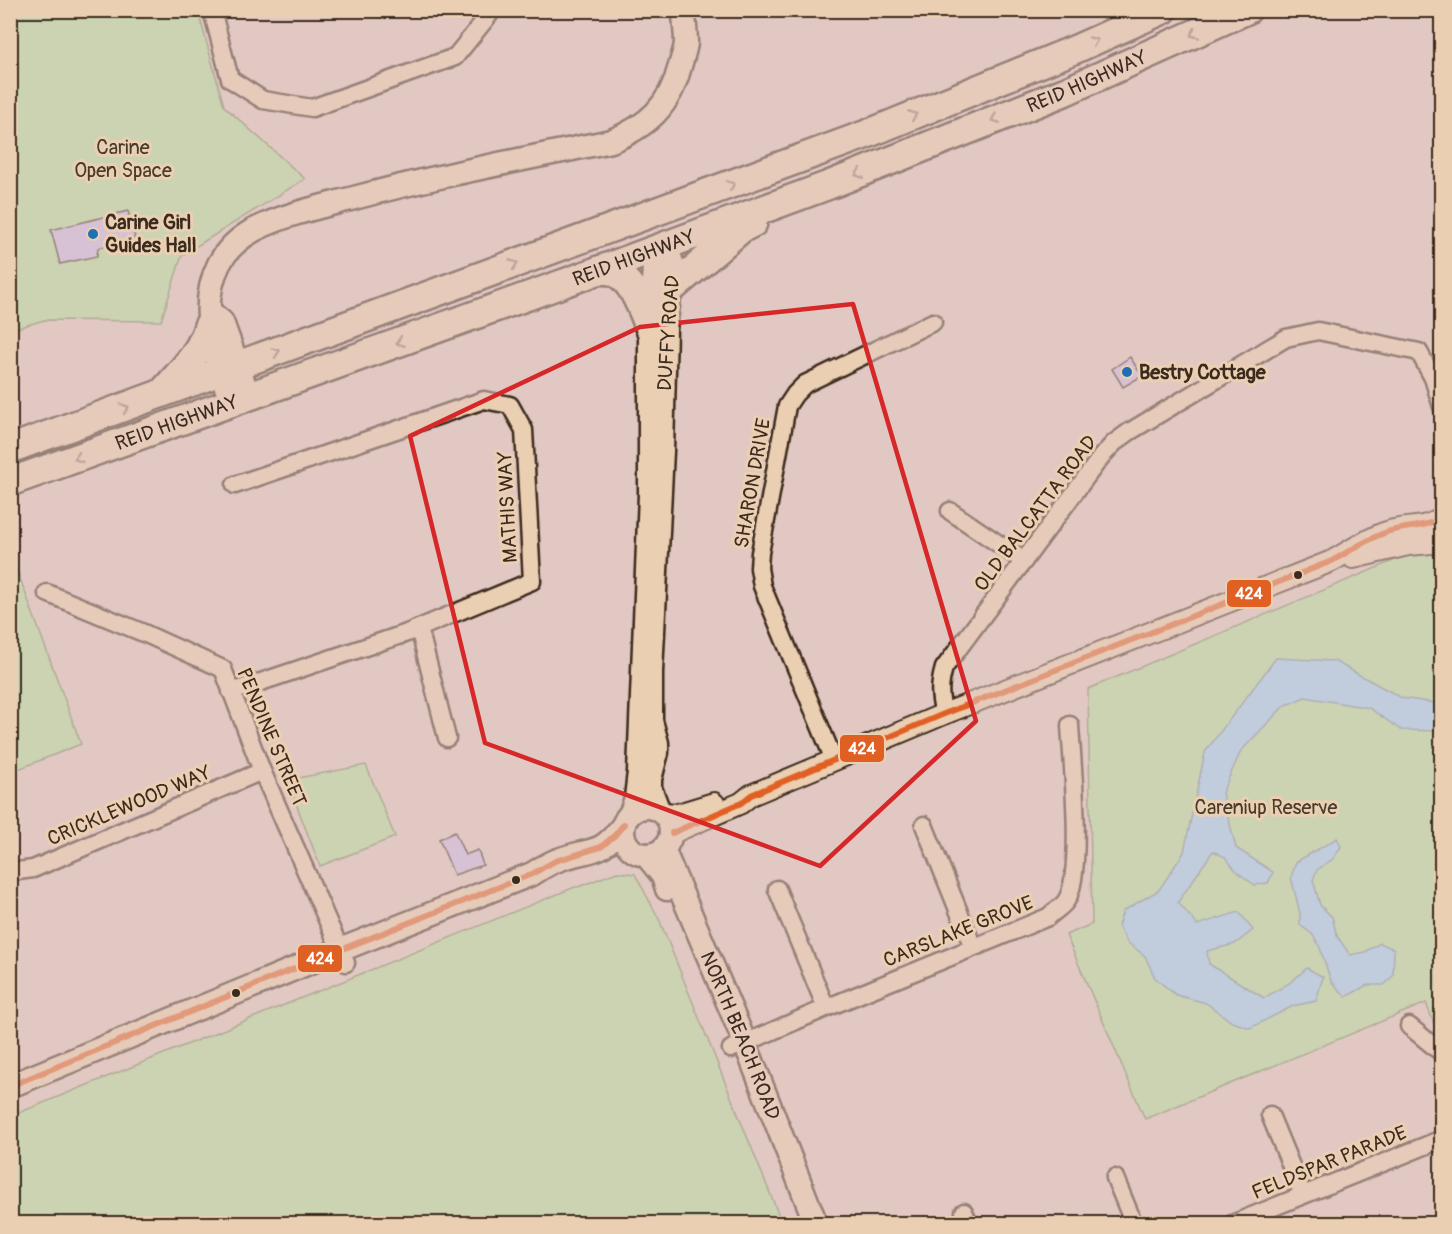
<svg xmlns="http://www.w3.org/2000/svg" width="1452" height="1234" font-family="Pangolin,sans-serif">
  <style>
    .green { fill: #b0e0a0; stroke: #76855f; stroke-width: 1.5 }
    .water { fill: #9ad2fa; stroke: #748fa2; stroke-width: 1.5 }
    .building { fill: #cab8e8; stroke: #3b2a1e; stroke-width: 1.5 }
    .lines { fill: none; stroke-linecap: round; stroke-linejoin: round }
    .minor-casing { stroke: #3b2a1e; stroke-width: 21 }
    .tertiary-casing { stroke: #3b2a1e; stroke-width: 24 }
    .secondary-casing { stroke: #3b2a1e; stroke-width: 27 }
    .trunk-casing { stroke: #3b2a1e; stroke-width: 32 }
    .minor { stroke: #ebcfb2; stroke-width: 16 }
    .tertiary { stroke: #ebcfb2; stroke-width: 20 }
    .secondary { stroke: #ebcfb2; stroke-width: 22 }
    .trunk { stroke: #ebcfb2; stroke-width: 27 }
    .bus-1-casing { stroke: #ebcfb2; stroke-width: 10 }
    .bus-1 { stroke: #e05f22; stroke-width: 6 }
    .oneway { stroke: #937c68 }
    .marked { fill: none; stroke: #d62828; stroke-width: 4.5; stroke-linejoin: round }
    .poi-dot { fill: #1f6fb2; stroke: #ebcfb2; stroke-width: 2 }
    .bus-dot { fill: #3b2a1e; stroke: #ebcfb2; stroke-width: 2 }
    .labels { text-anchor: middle; stroke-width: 6; stroke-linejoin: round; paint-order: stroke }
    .street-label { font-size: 20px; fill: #3b2a1e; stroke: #ebcfb2 }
    .park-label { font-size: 20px; fill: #473c2b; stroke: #ebcfb2 }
    .poi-label { font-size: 20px; font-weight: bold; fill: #3b2a1e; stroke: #ebcfb2; text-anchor: start }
    .line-badge { stroke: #ebcfb2; stroke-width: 2 }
    .badge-label { font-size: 16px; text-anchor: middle; font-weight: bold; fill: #fff }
  </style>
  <rect width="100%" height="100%" fill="#e1c8c2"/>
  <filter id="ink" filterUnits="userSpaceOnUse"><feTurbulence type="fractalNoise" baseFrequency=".0167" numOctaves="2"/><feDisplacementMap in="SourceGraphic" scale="12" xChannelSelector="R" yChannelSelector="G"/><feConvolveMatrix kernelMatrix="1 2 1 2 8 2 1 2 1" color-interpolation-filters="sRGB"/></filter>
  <g filter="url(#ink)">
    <path class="green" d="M10,11H198L224,106L305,179L182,255L161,321L44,320L11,330Z
      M1437,554L1442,560L1441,1033L1436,1029L1426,1003L1145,1119L1066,935L1092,924L1088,689L1407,555Z
      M14,562L81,744L11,772L10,564Z
      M366,765L395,837L320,866L287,780Z
      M617,872L635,874L659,919L782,1223H11V1116L575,887H578Z"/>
    <path class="water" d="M1276,658L1334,661L1402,698L1441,704V731L1401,730L1369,708L1305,697L1284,706L1241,751L1222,793L1236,848L1273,872L1268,883L1255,885L1238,873L1225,857L1213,851L1178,902L1197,925L1239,912L1253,930L1235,944L1207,951L1209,964L1264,998L1291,982L1307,968L1323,977L1316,1001L1293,1006L1250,1028L1232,1022L1206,1003L1176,995L1155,978L1145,956L1127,942L1118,926L1123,911L1159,890L1184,852L1205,752Z
      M1337,838L1341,847L1333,859L1317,870L1313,880L1320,905L1332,917L1337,936L1350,955L1365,952L1380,943L1394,949L1393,976L1384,985H1367L1346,997L1331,981L1319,945L1312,934L1300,925V913L1291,877L1296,862Z"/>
    <path class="building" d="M128,211L135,238L98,248L97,256L60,264L51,230Z
      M1130,357L1142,376L1123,387L1112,369Z
      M455,832L465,855L478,850L483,865L454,875L439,839Z"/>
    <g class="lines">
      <g class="minor-casing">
        <path id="minor" d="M212,10L230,79L263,100L312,108L455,57L489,15L490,10
          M950,511L1024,561
          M47,593L146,634L223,669L262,771L346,963
          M419,628L447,738
          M231,692L407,633L532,581L524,430L510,405L484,400L235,485
          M944,714C939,696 939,685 944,668L1101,457L1114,443L1129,432L1286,338L1318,331L1419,352L1433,378L1442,407
          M834,760L762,586L759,568L760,553L787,406L795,394L805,384L933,322
          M924,825L973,947
          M10,872L33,869L262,771
          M777,889L826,1008
          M1409,1026L1442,1053
          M731,1049L826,1008L1048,917C1053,912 1062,907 1066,901C1084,875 1072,761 1070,725
          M1270,1115L1303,1195
          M1115,1178L1134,1224
          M964,1212L969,1224
          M1232,1224L1442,1139"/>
      </g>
      <g class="tertiary-casing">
        <path id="tertiary" d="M1353,558L1408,545L1442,542
          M663,813L678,814L714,803
          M672,833L741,803L751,795L944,714L1332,561C1350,551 1368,538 1387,532C1407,525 1422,531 1442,518"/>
      </g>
      <g class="secondary-casing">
        <g id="secondary">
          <path d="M210,312L222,322L249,397"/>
          <path d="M232,404C216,358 196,310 219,264C227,249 239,238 254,230C285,214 320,207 354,198C439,175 525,159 611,141C648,126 670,106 680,66C682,59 685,51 686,43C686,33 684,21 684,10"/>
          <circle cx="647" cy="831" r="24"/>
          <path d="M631,813L636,798L639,772L650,494V329L654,267L657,255L663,246L670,257L673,266L665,329L662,451L651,672V721L657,743V752L650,779V788L658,809"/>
          <path id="s1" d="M663,849L745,1043L816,1224"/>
          <path d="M646,855L663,876L667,889"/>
          <path d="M10,1086L340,950L532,874C540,869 549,863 558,860C592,847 599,858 624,824"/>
        </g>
      </g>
      <g class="trunk-casing">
        <g id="trunk">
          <path d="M599,270C603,271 610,270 614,272C633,280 643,312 650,329"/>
          <path d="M671,289L741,229L753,223"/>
          <path d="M163,392C180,372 201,353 208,326"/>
          <path d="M10,449L867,134L1076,49L1163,10"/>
          <path id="s2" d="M10,482L567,282L829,185L1064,92L1247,10"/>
        </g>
      </g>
      <use href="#minor" class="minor"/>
      <use href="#tertiary" class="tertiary"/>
      <use href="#secondary" class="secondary"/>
      <use href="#trunk" class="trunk"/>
      <g class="bus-1-casing">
        <path id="bus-1" d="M672,833L741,803L751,795L944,714L1332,561C1350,551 1367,539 1387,532C1405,526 1424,528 1442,518
          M10,1086L340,950L532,874L555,861L601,847L615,835L624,824"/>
      </g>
      <use href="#bus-1" class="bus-1"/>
    </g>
    <defs><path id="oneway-chevron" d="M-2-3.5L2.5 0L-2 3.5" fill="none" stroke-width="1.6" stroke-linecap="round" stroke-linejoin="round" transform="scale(1.5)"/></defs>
    <g class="oneway">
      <use href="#oneway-chevron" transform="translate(1194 34) rotate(156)"/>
      <use href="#oneway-chevron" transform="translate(1094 41) rotate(-24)"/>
      <use href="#oneway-chevron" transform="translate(913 115) rotate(-22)"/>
      <use href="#oneway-chevron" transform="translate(995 119) rotate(158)"/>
      <use href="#oneway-chevron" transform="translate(859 174) rotate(159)"/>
      <use href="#oneway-chevron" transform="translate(731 185) rotate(-21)"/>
      <use href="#oneway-chevron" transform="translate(514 264) rotate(-20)"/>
      <use href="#oneway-chevron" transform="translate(400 342) rotate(160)"/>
      <use href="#oneway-chevron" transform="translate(276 352) rotate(-20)"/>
      <use href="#oneway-chevron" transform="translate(125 408) rotate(-20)"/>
      <use href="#oneway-chevron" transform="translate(78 458) rotate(160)"/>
    </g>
  </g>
  <path d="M0 0H1452V1234H0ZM853,304L976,721L820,866L485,743L410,436L640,327Z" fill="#e1c8c2" fill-opacity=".55" fill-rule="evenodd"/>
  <path class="marked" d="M853,304L976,721L820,866L485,743L410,436L640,327Z"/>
  <g class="poi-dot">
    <circle cx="93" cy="234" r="6"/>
    <circle cx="1127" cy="372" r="6"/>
  </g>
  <g class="bus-dot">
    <circle cx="1298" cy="575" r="5"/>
    <circle cx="516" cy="880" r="5"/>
    <circle cx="236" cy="993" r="5"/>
  </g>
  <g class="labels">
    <g class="street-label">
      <text dy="7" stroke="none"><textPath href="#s2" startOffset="1149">REID HIGHWAY</textPath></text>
      <text dy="7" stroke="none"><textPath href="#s2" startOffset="663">REID HIGHWAY</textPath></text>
      <text transform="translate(668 333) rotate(-86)" y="7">DUFFY ROAD</text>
      <text dy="7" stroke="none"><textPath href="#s2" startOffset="177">REID HIGHWAY</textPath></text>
      <text transform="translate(752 483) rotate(-80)" y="7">SHARON DRIVE</text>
      <text transform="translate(507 507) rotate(-93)" y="7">MATHIS WAY</text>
      <text transform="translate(1035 513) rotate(-53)" y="7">OLD BALCATTA ROAD</text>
      <text transform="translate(272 737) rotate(67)" y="7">PENDINE STREET</text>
      <text transform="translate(129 805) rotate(-23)" y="7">CRICKLEWOOD WAY</text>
      <text transform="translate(958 931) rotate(-22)" y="7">CARSLAKE GROVE</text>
      <text dy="7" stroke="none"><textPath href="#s1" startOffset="202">NORTH BEACH ROAD</textPath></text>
      <text transform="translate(1329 1162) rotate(-22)" y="7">FELDSPAR PARADE</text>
    </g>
    <g class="park-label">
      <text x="123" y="154">Carine<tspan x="123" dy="23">Open Space</tspan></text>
      <text x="1266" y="814">Careniup Reserve</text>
    </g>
    <g class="poi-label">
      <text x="105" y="229">Carine Girl<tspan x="105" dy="23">Guides Hall</tspan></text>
      <text x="1139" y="379">Bestry Cottage</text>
    </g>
  </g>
  <g class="line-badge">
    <rect x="1226" y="579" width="46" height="29" rx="6" fill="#e05f22"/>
    <rect x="839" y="734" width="46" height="29" rx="6" fill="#e05f22"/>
    <rect x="297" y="944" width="46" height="29" rx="6" fill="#e05f22"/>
  </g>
  <g class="badge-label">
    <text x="1249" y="599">424</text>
    <text x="862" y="754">424</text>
    <text x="320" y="964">424</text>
  </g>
  <rect width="1452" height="1234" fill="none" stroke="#ebcfb2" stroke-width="36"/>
  <rect x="18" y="18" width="1416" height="1198" fill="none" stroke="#3b2a1e" stroke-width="2" filter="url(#ink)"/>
</svg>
